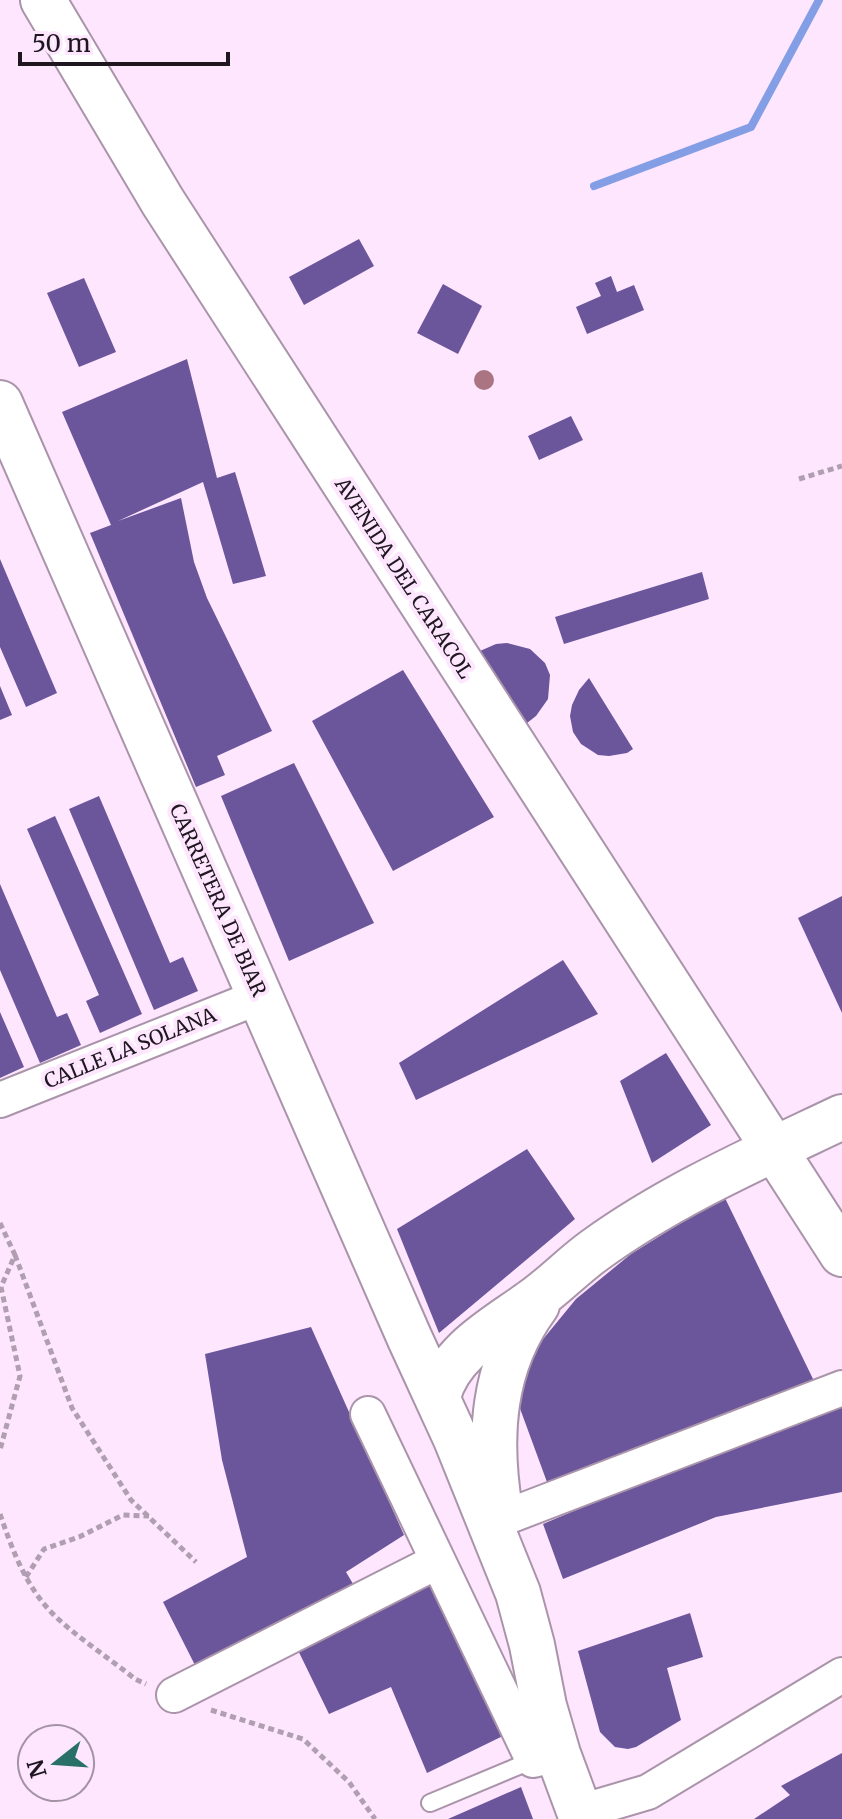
<svg xmlns="http://www.w3.org/2000/svg" width="842" height="1819" font-family="Merriweather,serif">
  <style>
    .lines { fill: none; stroke-linecap: round; stroke-linejoin: round }
    .stream { stroke: #849ee6; stroke-width: 8 }
    .building { fill: #6b559b }
    .lane-casing { stroke: #aa94aa; stroke-width: 20 }
    .street-casing { stroke: #aa94aa; stroke-width: 38 }
    .secondary-casing { stroke: #aa94aa; stroke-width: 48 }
    .path { stroke: #b09eb1; stroke-width: 5; stroke-dasharray: 6 4; stroke-linecap: butt }
    .lane { stroke: #fff; stroke-width: 16 }
    .street { stroke: #fff; stroke-width: 34 }
    .secondary { stroke: #fff; stroke-width: 44 }
    .tree { fill: #aa7482 }
    .labels { text-anchor: middle; stroke-width: 8; stroke-linejoin: round; paint-order: stroke }
    .street-label { font-size: 20px; fill: #1f1720; stroke: #fde6fe }
  </style>
  <rect width="100%" height="100%" fill="#fde6fe"/>
  <g class="lines">
    <path class="stream" d="M594,186L751,127L819,0"/>
  </g>
  <path class="building" d="M359,239L374,266L304,305L289,277Z
    M611,276L617,292L634,285L644,310L587,334L576,307L601,296L595,283Z
    M84,278L116,352L79,367L47,293Z
    M443,284L482,306L458,354L417,333Z
    M187,359L217,478L235,472L266,576L233,584L203,482L118,521L181,498L194,562L207,598L272,731L217,756L225,775L196,787L90,533L111,525L62,412Z
    M571,416L583,440L539,460L528,436Z
    M0,559L57,693L26,707L0,647Z
    M702,572L709,599L564,644L555,617Z
    M507,643L530,649L545,663L550,675L548,699L536,716L527,723L480,651L496,644Z
    M403,670L494,817L393,871L312,721Z
    M589,678L633,749L627,753L609,756L598,755L581,744L573,732L570,716L572,705L579,690Z
    M0,686L12,715L0,720Z
    M294,763L374,923L289,961L221,796Z
    M99,796L170,963L183,957L198,991L154,1010L69,809Z
    M55,816L142,1014L100,1033L86,1001L99,995L27,829Z
    M0,884L57,1017L67,1013L81,1045L40,1063L0,970Z
    M842,896V1013L798,918Z
    M563,960L598,1014L416,1100L399,1063Z
    M0,1012L24,1067L0,1078Z
    M666,1053L711,1125L652,1163L620,1081Z
    M527,1149L575,1219L439,1333L397,1229Z
    M724,1196L814,1381L551,1493L518,1403L521,1380L535,1349L576,1299L631,1254Z
    M311,1327L404,1535L346,1572L359,1594L198,1671L163,1602L247,1557L222,1460L205,1354Z
    M842,1397V1492L716,1517L563,1579L543,1524Z
    M433,1574L509,1733L427,1773L391,1687L329,1714L294,1642Z
    M690,1613L703,1657L667,1668L681,1720L636,1747L628,1749L615,1747L600,1732L578,1651Z
    M842,1753V1819H754L790,1795L781,1786Z
    M521,1787L533,1819H448Z"/>
  <g class="lines">
    <g class="lane-casing">
      <path id="lane" d="M430,1803L533,1760"/>
    </g>
    <g class="street-casing">
      <path id="street" d="M0,1100L261,996
        M368,1414L533,1760L558,1754
        M501,1519L842,1388
        M174,1695L438,1561
        M580,1812L648,1792L842,1675"/>
    </g>
    <g class="secondary-casing">
      <path id="secondary" d="M43,0L163,202L842,1254
        M0,403L410,1339L456,1439L518,1593L532,1645L544,1706L558,1754L582,1819
        M438,1397C449,1351 499,1326 534,1300C555,1285 574,1265 595,1250C671,1195 758,1157 842,1117
        M500,1510C488,1437 492,1366 537,1305"/>
    </g>
    <path class="path" d="M799,479L842,466
      M0,1223L15,1255L1,1287L20,1376L0,1450
      M15,1255L72,1408L131,1500L196,1562
      M0,1514C12,1549 25,1585 52,1613C76,1637 108,1657 135,1679L146,1684
      M26,1577L44,1549L79,1537L123,1515L149,1516
      M211,1710L303,1739L349,1782L375,1819"/>
    <use href="#lane" class="lane"/>
    <use href="#street" class="street"/>
    <use href="#secondary" class="secondary"/>
  </g>
  <circle class="tree" cx="484" cy="380" r="10"/>
  <g class="labels">
    <g class="street-label">
      <text transform="translate(404 578) rotate(57)" y="7">AVENIDA DEL CARACOL</text>
      <text transform="translate(218 900) rotate(66)" y="7">CARRETERA DE BIAR</text>
      <text transform="translate(130 1048) rotate(-22)" y="7">CALLE LA SOLANA</text>
    </g>
  </g>
  <g transform="translate(56 1763) rotate(253)"><circle r="38" fill="#fde6fe" stroke="#a493a5" stroke-width="2"/>
  <path d="M0-6L14 30L0 20L-14 30Z" fill="#297168"/>
  <text y="-12" font-size="22" font-weight="bold" text-anchor="middle" fill="#1f1720">N</text>
  </g>
  <path d="M20 52v12h208v-12" fill="none" stroke="#1f1720" stroke-width="4"/>
  <text x="32" y="52" font-size="24" fill="#1f1720" stroke="#fde6fe" stroke-width="6" paint-order="stroke">50 m</text>
</svg>
